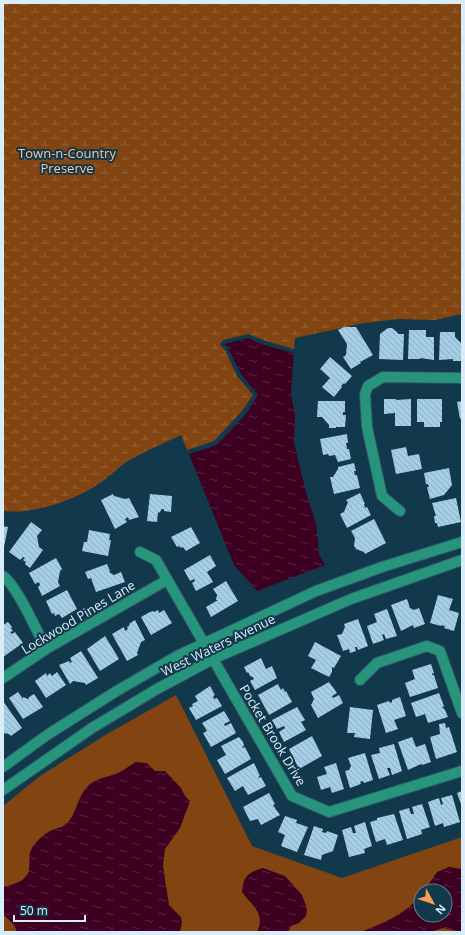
<svg xmlns="http://www.w3.org/2000/svg" width="465" height="935" font-family="'Open Sans',sans-serif">
  <style>
    .green { fill: #824511; fill-rule: evenodd }
    .wetland { fill: url(#wetland-marsh) }
    .water { fill: url(#water-ripples) }
    .building { fill: url(#building-back-hatch) }
    .lines { fill: none; stroke-linecap: round; stroke-linejoin: round }
    .minor-casing { stroke: #315567; stroke-width: 12 }
    .minor { stroke: #27947c; stroke-width: 10 }
    .labels { text-anchor: middle; stroke-width: 4; stroke-linejoin: round; paint-order: stroke }
    .park-label { font-size: 13px; fill: #fac39f; stroke: #11384b }
    .street-label { font-size: 13px; fill: #d8ecf9; stroke: #11384b }
  </style>
  <defs>
    <pattern id="wetland-marsh" width="20" height="14" patternUnits="userSpaceOnUse"><rect width="20" height="14" fill="#824511"/><path d="M1 5h8M5 5V1M11 12h8M15 12V8" fill="none" stroke="#936034"/></pattern>
    <pattern id="water-ripples" width="26" height="14" patternUnits="userSpaceOnUse"><rect width="26" height="14" fill="#3e0021"/><path d="M2 4q2-2 4 0t4 0M15 11q2-2 4 0t4 0" fill="none" stroke="#592542"/></pattern>
    <pattern id="building-back-hatch" width="6" height="6" patternUnits="userSpaceOnUse"><rect width="6" height="6" fill="#a5cee6"/><path d="M-1 5l2 2M0 0l6 6M5-1l2 2" fill="none" stroke="#8cacbf"/></pattern>
  </defs>
  <rect width="100%" height="100%" fill="#11384b"/>
  <path class="green" d="M176,695L252,846L342,878L462,837V932H3V806L40,776L107,734ZM421,891H445V915H421Z"/>
  <path class="wetland" d="M3,3H462V314L435,320L398,319L364,323L295,338L294,349L266,341L248,334L223,340L221,342L220,345L225,350L237,376L253,395L242,411L214,441L187,450L181,435C162,444 141,453 123,464C117,469 111,475 104,480C79,499 34,515 3,511Z"/>
  <path class="water" d="M248,338L264,345L294,353L291,393L295,415L294,443L307,496L316,523L319,554L325,565L257,591L234,565L189,454L217,445L246,414L258,395L241,374L228,348L224,344Z
    M136,762L147,763L155,771H165L181,788L185,796L190,801L180,828L165,849L163,866L169,905L181,917L182,923L180,932H17L14,925L3,914V887C12,885 28,881 29,869C30,862 28,854 32,848C36,841 45,833 52,830C59,827 63,828 68,822C78,811 77,796 89,785C98,777 110,777 120,772C126,769 130,765 136,762Z
    M449,867L462,869V932L443,928L430,932H360C382,924 406,914 421,895V915H445V891H424L437,872Z
    M263,868L285,876L302,895L307,909L306,916L299,923L291,926L288,932H257C266,913 252,906 242,892C243,876 249,872 263,868Z"/>
  <path class="building" d="M344,327H356L373,355L360,362L361,363L351,369L343,357L346,355L347,344L338,330Z
    M388,328H392L398,333V334H404L403,360L379,359L380,334Z
    M409,330H426V337H434V360L420,358V359H408Z
    M440,332H455V337L462,344V361H453V359L439,360Z
    M330,357L352,376L345,384L344,383L341,386L342,387L334,397L322,387L330,378L320,369Z
    M384,399H396V400L411,399V426H395V413L384,414Z
    M417,399H442V422H440V427H424V422H417Z
    M318,401H345V412H343V415H346L345,427H336V428H329V425L322,417H317Z
    M462,401V418L460,419L457,402Z
    M347,434L348,443H346L347,449H349L351,459L338,462L335,455L329,456L328,454L323,455L320,439Z
    M406,447L408,456L419,454L422,469L396,474L391,450Z
    M354,463L356,471H354L355,475H357L360,488L334,494L330,477H333L338,469V467Z
    M449,468L452,485L444,495L430,499L427,487H429L428,484H426L424,473Z
    M360,493L365,504H364L365,508L367,507L371,515L347,528L340,514L344,512L348,502L346,500Z
    M113,494L114,496L125,499L129,498L139,517L129,520L128,517L125,519L127,522L115,529L101,500Z
    M150,494L172,496L171,512L164,511V509H162L159,513L158,512L157,522L147,521Z
    M456,498L461,522L438,527L437,523H435L434,516H436L432,503Z
    M374,519L386,543L365,554L364,552L356,549L354,546L355,538L351,531Z
    M31,522L42,530L37,536L39,547L43,550L30,568L25,564L26,562L23,560L25,558L23,557L20,560L9,552Z
    M3,526L8,527L4,547H3Z
    M191,527L200,543L186,551L183,547L181,548L179,546L177,547L171,537Z
    M89,530L110,534L109,540H111L108,556L82,551L84,542H87Z
    M210,555L216,566L207,572L213,582L196,591L192,583L195,581L194,579L190,581L184,570Z
    M56,558L62,569L60,571L58,582L60,586L42,596L38,587L40,585L39,582L35,584L29,573Z
    M107,564L110,571L109,572L114,575L121,572L125,582L96,592L91,578L88,579L85,572Z
    M226,581L238,601L211,617L206,607L218,600H216L217,595L218,596L213,589Z
    M67,590L77,609L62,618L59,614L55,616L54,613L52,614L46,601Z
    M438,595L453,599L449,610L459,613L454,631L444,628L445,626L441,625V626L430,623Z
    M407,599L410,608L414,610L419,608L425,624L414,628L413,625L401,631L391,605Z
    M387,609L397,636L386,639L384,634L382,635L384,640L373,644L367,626L377,622L374,614Z
    M158,610L159,613L164,610L172,623L151,635L141,617L150,612L153,611L154,612Z
    M358,619L368,646L358,650L357,647H355L356,651L350,653L349,649L343,651L337,635L342,634L345,627L344,624Z
    M135,620L145,640L141,642L137,653L138,655L127,661L112,634L124,627L125,631L128,629L127,627L130,625L129,624Z
    M8,622L12,627L11,628L13,631L10,632L12,634L15,632L23,643L3,657V625Z
    M105,636L119,659L100,671L87,649Z
    M315,642L341,656L334,668L332,667V672L329,677L311,668L316,660L308,656Z
    M81,651L98,678L86,685L85,683L73,681L70,684L59,665L69,661L70,663L72,662L70,658Z
    M261,658L266,669L272,666L277,678L255,690L250,681L254,679L252,676L251,677L248,672L247,673L244,667Z
    M431,664L434,673L432,674V675H434L438,688L410,697L405,683L415,679L412,670Z
    M57,672L66,685L46,698L35,681L46,673L47,676L50,673L52,676Z
    M329,682L337,693L332,696L333,698L339,695L343,703L318,718L311,705L314,699L311,692Z
    M278,684L281,690L283,688L285,692L286,691L292,702L269,715L258,695Z
    M210,686L215,695L213,696L214,699L217,698L222,706L196,720L189,708L193,706L192,704L198,701L195,696Z
    M18,692L23,699V697L28,699L27,700L29,698V697L34,694L43,707L23,719L9,698Z
    M439,693L444,706L442,708H443L445,710L448,717L428,723L425,714L416,717L411,703Z
    M400,697L406,716L394,720L398,729L386,733L377,705L389,701L390,703L392,702V700Z
    M3,701L22,728L11,736L9,734L3,733Z
    M297,707L305,720L301,722L306,730L284,742L279,732L285,728L284,726L277,729L272,720Z
    M350,707L373,710L370,739L354,737L355,733H347Z
    M224,711L230,721L224,724L225,726L231,723L236,733L211,747L203,733L207,731L202,723Z
    M445,723L446,728L449,727L457,752L436,759L430,737L440,734L439,724Z
    M312,736L322,756L299,769L289,749Z
    M239,737L243,742L244,746L242,747L243,748L245,747L251,759L225,774L217,760L226,755L221,746Z
    M412,737L416,747L425,744L431,762L422,765L421,764L408,770L398,742Z
    M394,744L402,771L392,775L390,768H387L390,775L379,779L371,755L380,753L379,748Z
    M365,753L373,780L364,783L363,781L360,782L361,784L350,788L345,771L349,770L351,766L348,758Z
    M254,763L260,776L258,777L259,778L261,777L266,786L248,795L243,786L235,791L227,778Z
    M336,763L344,789L332,793L330,787L321,790L317,777L327,774L324,767Z
    M462,791V807L457,793Z
    M269,793L275,804L273,805L280,815L261,825L258,819L250,821L243,807Z
    M452,795L460,822L444,827L443,823L435,826L428,802L439,798L441,805L443,804L441,798Z
    M422,804L430,827L421,830L422,834L407,839L399,811L409,808L411,814H414L412,807Z
    M394,814L403,840L387,845L385,839L376,842L370,822L377,820V818Z
    M285,816L297,820L296,823L308,827L297,852L281,846L285,835L278,832Z
    M365,822L372,846L364,849L365,853L349,857L342,830L351,827L353,833H356L354,826Z
    M314,826L323,829L322,832L326,833L327,831L338,835L333,851L322,855L321,860L304,855Z"/>
  <g class="lines">
    <g class="minor-casing">
      <path id="minor" d="M400,511L382,496L367,427L365,394L368,386L383,377L462,378
        M140,552L156,560L292,796L329,812L462,771
        M3,576C16,584 38,633 46,649
        M3,678L46,649L167,580
        M360,680L377,663L427,646L440,651L462,713
        M3,767L47,735L115,692L177,656L316,591L382,567L462,542
        M3,790L92,728L157,689L213,659L351,599L462,560"/>
    </g>
    <use href="#minor" class="minor"/>
  </g>
  <g class="labels">
    <g class="park-label">
      <text x="67" y="158">Town-n-Country<tspan x="67" dy="15">Preserve</tspan></text>
    </g>
    <g class="street-label">
      <text transform="translate(78 617) rotate(-31)" y="5">Lockwood Pines Lane</text>
      <text transform="translate(218 645) rotate(-26)" y="5">West Waters Avenue</text>
      <text transform="translate(273 735) rotate(59)" y="5">Pocket Brook Drive</text>
    </g>
  </g>
  <rect width="465" height="935" fill="none" stroke="#d8ecf9" stroke-width="8"/>
  <g transform="translate(433 903) rotate(130)"><circle r="19" fill="#11384b" stroke="#618091"/>
  <path d="M0-3L7 15L0 10L-7 15Z" fill="#fd9c56"/>
  <text y="-6" font-size="11" font-weight="bold" text-anchor="middle" fill="#d8ecf9">N</text>
  </g>
  <path d="M14 915v6h71v-6" fill="none" stroke="#d8ecf9" stroke-width="2"/>
  <text x="20" y="915" font-size="12" fill="#d8ecf9" stroke="#11384b" stroke-width="3" paint-order="stroke">50 m</text>
</svg>
